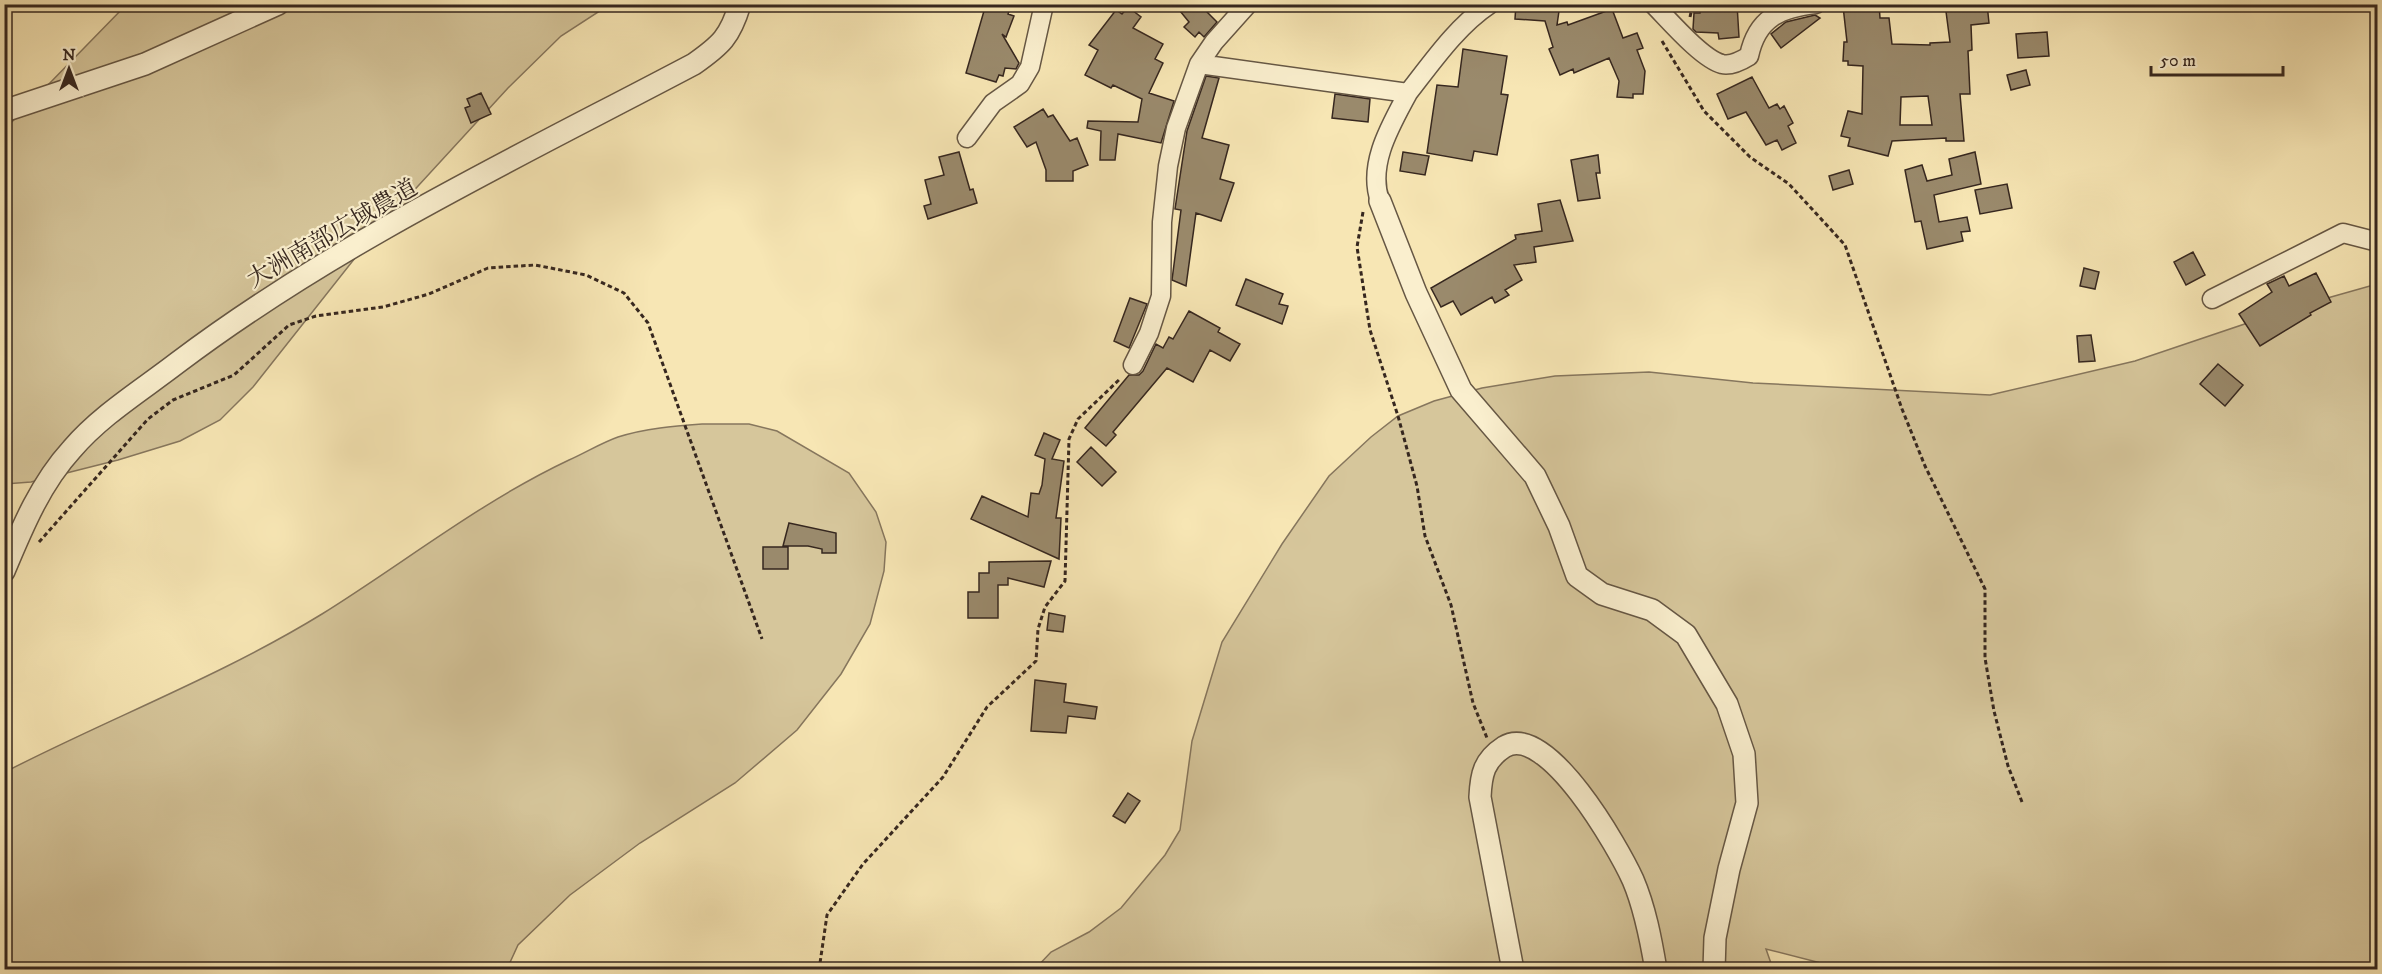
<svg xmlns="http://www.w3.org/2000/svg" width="2382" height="974" font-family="'IM FELL DW Pica','Noto Serif JP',serif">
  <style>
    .green { fill: #d6c69b; stroke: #86765d; stroke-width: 1.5 }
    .building { fill: #9a8a6c; stroke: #36271f; stroke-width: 1.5; fill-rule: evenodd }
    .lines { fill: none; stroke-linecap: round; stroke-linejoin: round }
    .minor-casing { stroke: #665744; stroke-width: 21 }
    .tertiary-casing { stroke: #665744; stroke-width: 24 }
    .path { stroke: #36271f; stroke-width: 3; stroke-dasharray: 4.5 3; stroke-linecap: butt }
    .minor { stroke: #faefce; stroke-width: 18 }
    .tertiary { stroke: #faefce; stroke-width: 21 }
    .labels { text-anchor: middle; stroke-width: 4.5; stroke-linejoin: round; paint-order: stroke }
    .street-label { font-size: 24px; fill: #36271f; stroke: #faefce }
  </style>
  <rect width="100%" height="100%" fill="#f7e6b4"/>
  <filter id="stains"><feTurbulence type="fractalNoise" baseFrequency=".00333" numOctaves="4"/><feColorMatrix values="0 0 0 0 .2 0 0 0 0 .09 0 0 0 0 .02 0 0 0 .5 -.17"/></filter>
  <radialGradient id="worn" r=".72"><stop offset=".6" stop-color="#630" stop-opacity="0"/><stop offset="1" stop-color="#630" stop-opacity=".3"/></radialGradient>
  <path class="green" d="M126,5H609L561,36L508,88L374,234L253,387L220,420L180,441L118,460L31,482L5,484L4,130Z
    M2377,284V969L1848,970L1766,949L1773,969L1034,970L1051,952L1089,932L1121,908L1165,855L1180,830L1192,741L1222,642L1282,544L1329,476L1371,437L1398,416L1434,401L1482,388L1555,376L1649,372L1753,383L1990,395L2135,361L2292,308Z
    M703,424H749L777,431L849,473L876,512L886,542L884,571L870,624L841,674L797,730L735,783L640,843L570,895L518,945L507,969L5,970V772C110,718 221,676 322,614C404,563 480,502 569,460C585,453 601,443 618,437C646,428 675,426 703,424Z"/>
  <path class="building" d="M986,4H1012L1008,14L1014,16L1006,37L1002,34L1019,63L1016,69L1005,68L1003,76L999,75L996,82L966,73Z
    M1186,4H1199L1217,22L1204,37L1199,32L1195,37L1184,27L1189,22L1180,11Z
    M1516,4H1560L1557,25L1567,22L1568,25L1612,9L1623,38L1637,33L1643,48L1637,50L1645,71L1643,94H1633V98L1617,97L1619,81L1609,58L1574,73L1573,69L1560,75L1549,49L1553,47L1545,21L1515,19Z
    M1701,4H1737L1739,37L1719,39L1718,33L1696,32L1693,29L1694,13H1700Z
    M1879,4L1880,18H1889L1892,44L1930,45V43L1950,42L1945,4H1987L1989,23L1971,25L1972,50L1968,51L1970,94H1960L1964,141H1946V138L1892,141L1888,156L1848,146L1850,138L1841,136L1848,111L1862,114L1863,66L1848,65V61H1843L1844,42H1847L1843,6ZM1928,96L1932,125H1900L1901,97Z
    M1128,7L1141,17L1133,28L1163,44L1155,59L1163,63L1149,93L1174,101L1161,143L1118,134L1115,160H1100L1101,131L1087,128L1088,121L1138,122L1142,99L1113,85L1111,88L1085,75L1098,50L1089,45L1116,10L1122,14Z
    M1815,15L1820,18L1781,48L1771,34L1786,22Z
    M2047,32L2049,56L2018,58L2016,34Z
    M1463,49L1507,56L1501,94L1508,95L1497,155L1474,151L1472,161L1427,153L1437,85L1458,87Z
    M2026,70L2030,85L2011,90L2007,75Z
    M1206,76L1219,78L1202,138L1229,145L1220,179L1234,183L1221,221L1196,213L1186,286L1172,280L1181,210L1175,209L1187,131Z
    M1752,77L1769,108L1777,104L1780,109L1784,106L1793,123L1788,126L1796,143L1782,150L1777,140L1766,145L1746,112L1728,119L1717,94Z
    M481,93L491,114L471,123L465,108L470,106L467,99Z
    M1335,94L1370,99L1368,122L1332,118Z
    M1043,109L1048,117L1053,115L1070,141L1077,138L1088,165L1073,171V181H1046V170L1036,142L1027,147L1014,127Z
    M959,152L970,190L973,189L977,203L928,219L924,206L931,204L925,180L944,175L939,157Z
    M1403,152L1429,156L1425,175L1400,171Z
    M1975,152L1981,184L1934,195L1939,222L1967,217L1970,231L1961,232L1963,241L1927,249L1921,221L1915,222L1905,170L1922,165L1927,181L1952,175L1949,159Z
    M1598,155L1600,173H1596L1600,198L1578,201L1571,160Z
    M1849,170L1853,184L1833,190L1829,176Z
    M2007,184L2012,208L1980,214L1975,190Z
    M1560,200L1573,241L1534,247L1536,262L1514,265L1522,280L1505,290L1509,295L1495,303L1492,297L1461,315L1453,301L1441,307L1431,288L1516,239L1515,235L1542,231L1538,204Z
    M2193,252L2205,275L2186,285L2174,262Z
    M2084,268L2099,272L2095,289L2080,286Z
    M2316,273L2331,302L2310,313L2311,315L2260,346L2239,314L2272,292L2267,284L2284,276L2289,286Z
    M1246,279L1283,294L1279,304L1288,306L1282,324L1236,305Z
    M1130,298L1147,304L1129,348L1114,341Z
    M1189,311L1220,328L1218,332L1240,344L1230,361L1210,350L1193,382L1167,368L1113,432L1116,435L1106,446L1085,428L1129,375H1139L1143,371L1156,344L1163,348L1169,337L1173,339Z
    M2091,335L2095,361L2079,362L2077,336Z
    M2218,364L2243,385L2225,406L2200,384Z
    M1044,433L1060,440L1052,459L1064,461L1056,518H1061L1059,559L971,519L982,496L1028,517L1031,493L1039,494L1042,485L1045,459L1035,455Z
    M1091,447L1116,472L1102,486L1077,462Z
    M789,523L836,533V553H822V549L808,546H783Z
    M763,547H788V569H763Z
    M1051,561L1044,587L1008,578V585H998V618H968V592H979V573H989V562Z
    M1049,613L1065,616L1063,632L1047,630Z
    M1035,680L1066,684L1064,702L1097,707L1095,719L1068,716L1066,733L1031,731Z
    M1128,793L1140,801L1125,823L1113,816Z"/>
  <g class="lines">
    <g class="minor-casing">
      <path id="minor" d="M1653,4C1668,19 1702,59 1722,64C1731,66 1741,61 1749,56C1757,18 1780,8 1816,4
        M1199,64L1408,93C1433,61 1457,26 1490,4
        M967,138L993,103L1020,84L1030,67L1044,4
        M1380,201C1367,164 1391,125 1408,93
        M2212,299L2343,233L2378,242
        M1133,365L1149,333L1161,296L1162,222L1168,166L1176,128L1199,64L1214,42L1248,4"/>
    </g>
    <g class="tertiary-casing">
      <path id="tertiary" d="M4,111L145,64L278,4
        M1380,201L1416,293L1461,390L1535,476L1559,526L1577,576L1602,594L1652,610L1686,635L1727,704L1744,754L1747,803L1729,869L1715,938L1714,970
        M4,571C22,528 40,484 72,449C101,415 142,390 177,363C336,243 518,157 694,64C721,45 730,37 740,4
        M1513,970L1480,797C1481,774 1484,760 1504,747C1547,721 1619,849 1633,880C1645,908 1651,940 1656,970"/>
    </g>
    <path class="path" d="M1690,17L1693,4
      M1662,41L1704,111L1750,157L1789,184L1845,245L1902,409L1925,466L1985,589V658L1994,711L2008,766L2022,802
      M1363,212L1357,247L1370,330L1398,416L1417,486L1425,536L1451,605L1473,703L1487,738
      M39,542L148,419L173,400L234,375L289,325L316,316L383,307L429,294L488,268L535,265L586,275L624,293L648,323L762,639
      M819,970L827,915L863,864L943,777L987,707L1036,661L1038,629L1045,607L1065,581L1069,439L1078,419L1121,378"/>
    <use href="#minor" class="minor"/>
    <use href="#tertiary" class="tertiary"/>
  </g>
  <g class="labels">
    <g class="street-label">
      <text transform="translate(332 233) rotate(-30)" y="8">大洲南部広域農道</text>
    </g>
  </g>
  <rect width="2382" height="974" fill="none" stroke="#f7e6b4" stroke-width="24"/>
  <rect x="6" y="6" width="2370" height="962" fill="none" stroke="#36271f" stroke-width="3"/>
  <rect x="12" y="12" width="2358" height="950" fill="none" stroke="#36271f" stroke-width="1.5"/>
  <g transform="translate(69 69)" stroke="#faefce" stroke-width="4.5" paint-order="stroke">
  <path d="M0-4.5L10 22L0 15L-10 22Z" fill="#36271f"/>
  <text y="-9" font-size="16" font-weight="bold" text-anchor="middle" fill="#36271f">N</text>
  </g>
  <path d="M2151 66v9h132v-9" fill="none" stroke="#36271f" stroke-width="3"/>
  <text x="2160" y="66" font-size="18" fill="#36271f" stroke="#faefce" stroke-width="4.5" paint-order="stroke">50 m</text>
  <rect width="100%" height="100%" filter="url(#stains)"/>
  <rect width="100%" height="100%" fill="url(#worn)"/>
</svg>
